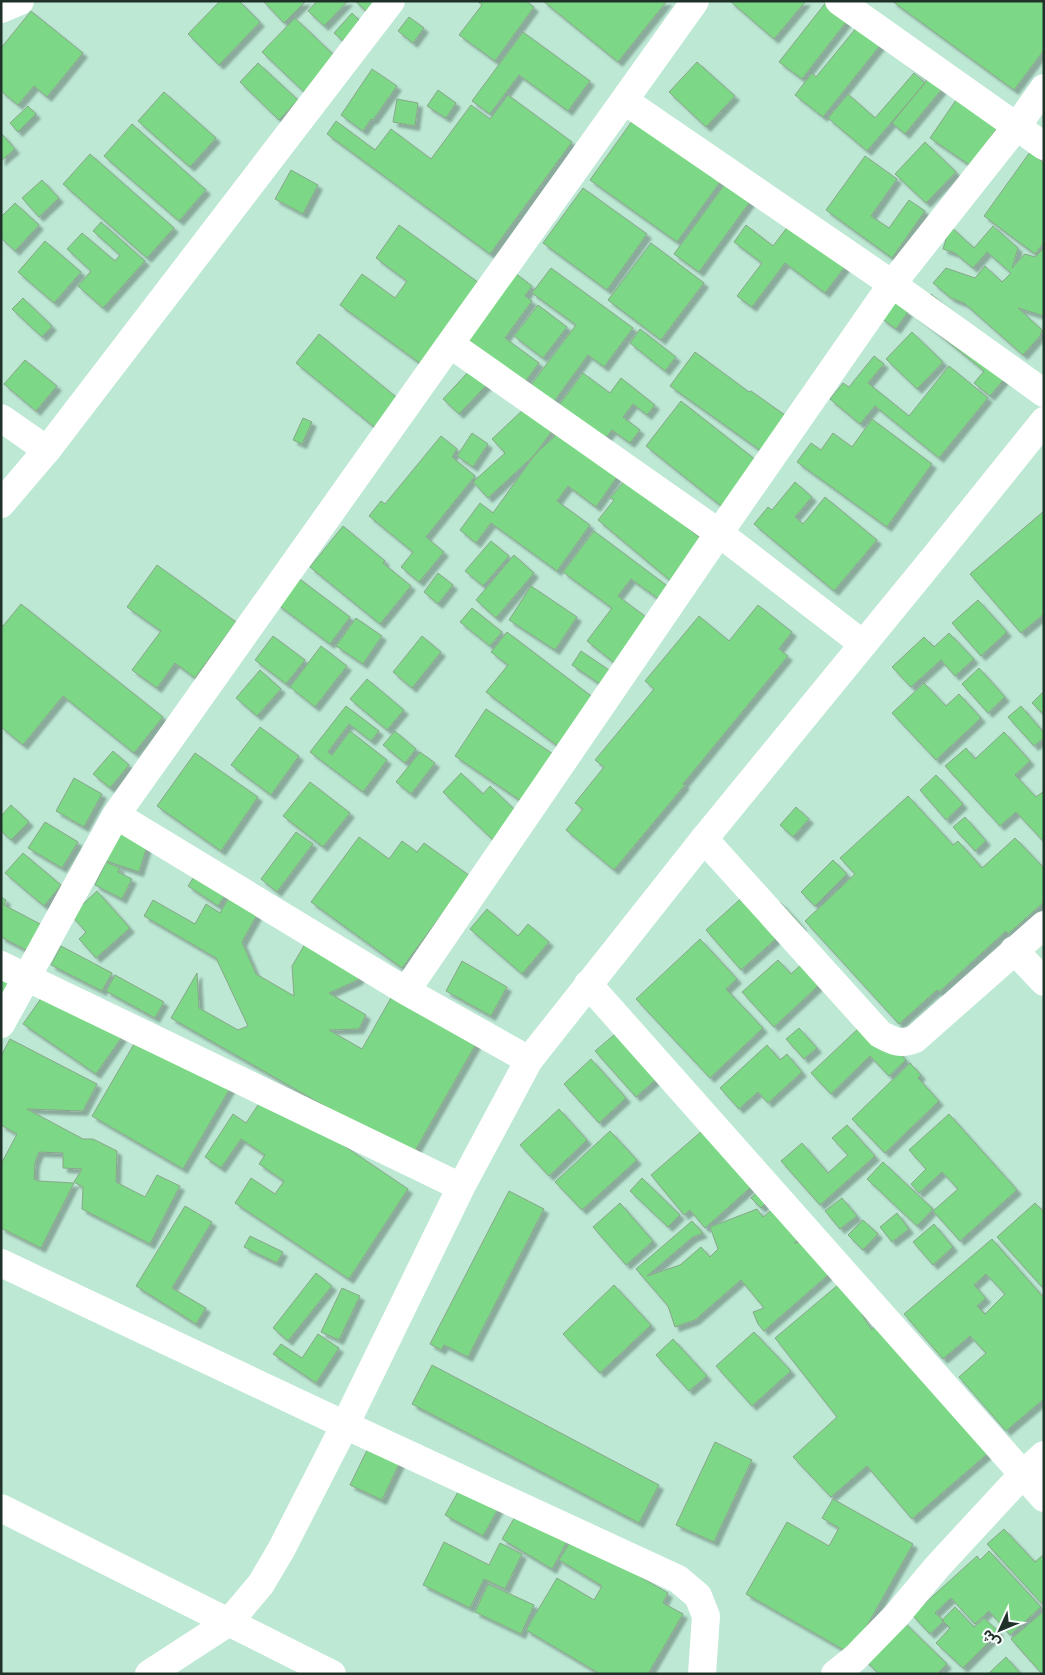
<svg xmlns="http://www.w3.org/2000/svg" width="1045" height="1675" font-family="Karla,'Noto Sans Arabic',sans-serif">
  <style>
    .building { fill: #7cd886; stroke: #89a68a; fill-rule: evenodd; filter: url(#shadow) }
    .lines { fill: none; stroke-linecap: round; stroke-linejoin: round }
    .minor { stroke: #fff; stroke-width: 28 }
    .tertiary { stroke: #fff; stroke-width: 28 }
  </style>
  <defs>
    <filter id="shadow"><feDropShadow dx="4.5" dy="4.5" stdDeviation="1" flood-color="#0004"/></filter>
  </defs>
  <rect width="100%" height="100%" fill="#bce8d4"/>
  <path class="building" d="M220,1H239L260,22L219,65L188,34Z
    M263,1H306L284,23Z
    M317,1H348L324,26L308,11Z
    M355,1H377L367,12Z
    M477,1H526L534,7L495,61L459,35L482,5Z
    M543,1H667L618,62Z
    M730,1H806L774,39Z
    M827,1L857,8L802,79L779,62Z
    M892,1H1044V50L1014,90Z
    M31,11L83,53L47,97L34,86L18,105L1,91V48Z
    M352,13L361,22L343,41L334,33Z
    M409,17L424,28L413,43L398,31Z
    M295,18L337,58L304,92L262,52Z
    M861,22L942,89L905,134L892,123L927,80L882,43L823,117L795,95L812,73L816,77Z
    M523,32L590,81L568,111L519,75L490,114L472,101Z
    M697,62L735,96L706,127L669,92Z
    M258,63L298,100L279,120L240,82Z
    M372,69L397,86L373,120L371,119L363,131L341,115Z
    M914,73L925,83L867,151L828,118L848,94L875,118Z
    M969,81L1010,109L971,166L930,138Z
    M438,90L456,103L446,118L427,106Z
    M164,92L216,138L190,167L138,121Z
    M508,95L572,142L490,254L327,134L336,121L375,150L391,129L431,159L471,105L490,119Z
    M397,99L418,103L415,126L393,122Z
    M28,106L36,114L18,132L10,123Z
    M640,110L728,171L677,242L590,180Z
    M132,124L206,190L179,221L104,156Z
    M1,133L15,149L1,161Z
    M925,142L956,172L926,203L895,174Z
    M1030,152L1044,163V242L1035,254L984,216Z
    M90,154L174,228L147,258L63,184Z
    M865,156L897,179L871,216L889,228L909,200L925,211L892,258L826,210Z
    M291,170L318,185L303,214L275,199Z
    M42,180L59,198L39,217L22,198Z
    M727,181L752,199L699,272L674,254Z
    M583,188L647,234L607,290L543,243Z
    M15,203L39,225L15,251L1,238V217Z
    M798,213L854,255L825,293L785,263L752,307L737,296L762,263L734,242L746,225L773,246Z
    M101,222L145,261L103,308L78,286L91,271L67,249L82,233L115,261L120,255L93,231Z
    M399,225L479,283L421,364L340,305L362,274L395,298L407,281L376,258Z
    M950,226L974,248L993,226L1018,248L1012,268L1025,254L1035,257L1044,248V316L1018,308L1042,330L1040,336L1023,355L964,303L951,298L933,283L946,268L975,278L985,266L1002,282L1011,273L987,252L973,268L955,253L943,249Z
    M45,241L81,272L54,303L18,272Z
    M651,243L704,283L661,340L608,300Z
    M551,268L633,328L604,367L588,355L553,403L530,386L576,325L532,293Z
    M515,273L532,286L525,296L532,301L505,338L539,363L525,382L467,339Z
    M931,294L1016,365L990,396L974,383L984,371L914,314Z
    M23,298L52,326L42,337L12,309Z
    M894,302L908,312L896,329L881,318Z
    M538,305L567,327L543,358L514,336Z
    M640,329L676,357L665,371L630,343Z
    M912,332L943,362L917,389L886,359Z
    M319,334L401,401L378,430L296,363Z
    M695,352L749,392L751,391L789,418L764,453L670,386Z
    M483,356L500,371L459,414L443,399Z
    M874,356L884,364L868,383L909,416L949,366L988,398L939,458L875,406L860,424L830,399L843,383L849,387Z
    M25,360L57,386L36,411L4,384Z
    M583,373L610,393L621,378L655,405L647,415L633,404L623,417L640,430L630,443L612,430L604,440L559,405Z
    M681,401L761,464L725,509L646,446Z
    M527,406L555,436L488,498L473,482L505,453L492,439Z
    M303,418L312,422L302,444L293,440Z
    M872,419L932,464L887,527L797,462L811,443L821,450L833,433L852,447Z
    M554,428L619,474L596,507L568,486L557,501L590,525L557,571L491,523L476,543L460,530L480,503L493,513Z
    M472,433L488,444L473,467L457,456Z
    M441,436L457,449L452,457L475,476L426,537L444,552L419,582L401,567L413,552L369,516L381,501L385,504Z
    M627,478L705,542L672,582L598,520L614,500L610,498Z
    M795,482L812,497L795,517L803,524L825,497L877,540L834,591L754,524L768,507L772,510Z
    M1044,511V614L1021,633L970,574Z
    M343,526L385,561L383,563L411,586L380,624L310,567Z
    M594,531L670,588L660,600L631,579L618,596L650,620L617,665L587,641L612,608L563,572Z
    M491,541L509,556L483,586L465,571Z
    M514,555L534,573L496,618L476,600Z
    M157,565L236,622L195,678L175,663L157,688L132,670L161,631L127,607Z
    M438,573L453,585L438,604L424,592Z
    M297,577L350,617L330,644L277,604Z
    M531,586L577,617L555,650L509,620Z
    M978,600L1007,632L981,656L952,623Z
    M21,604L163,717L134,753L63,696L23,745L1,727V624L3,626Z
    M758,605L792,632L779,649L788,656L683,784L685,785L614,870L566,830L583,809L575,803L604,767L595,760L654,689L645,681L699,616L729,641Z
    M472,608L502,632L490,646L460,622Z
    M356,618L382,636L363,664L336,646Z
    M507,632L599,702L563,750L486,692L508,665L491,652Z
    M949,633L974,659L955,676L941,660L911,687L892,667L924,637L934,647Z
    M273,636L305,660L286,684L255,660Z
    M422,636L441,652L412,688L393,672Z
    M321,646L347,666L315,707L290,687Z
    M581,651L612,672L603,686L572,665Z
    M979,668L1005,697L988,713L962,684Z
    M260,670L281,689L257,716L236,698Z
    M367,679L404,710L387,730L350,699Z
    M924,683L946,706L959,694L981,718L936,760L892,713Z
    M1044,691V715L1032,703Z
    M346,706L379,731L371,741L349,724L328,752L332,755L350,731L387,760L363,792L310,752Z
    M1021,706L1044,733V738L1034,746L1008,717Z
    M486,709L556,756L524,803L455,756Z
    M260,727L299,756L271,795L231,765Z
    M395,731L416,749L405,763L383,745Z
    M1004,732L1030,761L1015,775L1036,797L1044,791V842L1016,812L1000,826L945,766L966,748L975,759Z
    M113,751L129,765L110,788L93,774Z
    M420,752L435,763L411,794L396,782Z
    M195,753L258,797L221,851L157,806Z
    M461,773L483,794L490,786L518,813L493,840L443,792Z
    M936,775L963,804L946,820L920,790Z
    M74,778L102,794L84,827L56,811Z
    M310,782L350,813L323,847L283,816Z
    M908,796L953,845L958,841L982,868L1015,838L1044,868V902L1008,934L1006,931L939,992L937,990L899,1024L805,921L855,874L840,858Z
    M11,805L29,822L11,840L1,831V816Z
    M796,807L809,819L793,837L780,825Z
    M965,817L986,841L975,851L953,827Z
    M45,822L78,842L62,868L28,848Z
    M112,831L148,843L139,872L103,860Z
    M296,832L313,844L277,892L261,879Z
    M359,837L389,859L402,841L417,852L424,843L470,876L402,968L311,902Z
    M23,853L61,885L44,906L5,873Z
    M833,860L847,874L815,906L801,892Z
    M106,862L120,868L118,872L132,879L122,899L95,885Z
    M203,863L233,883L218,906L188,886Z
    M757,884L776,906L780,902L802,926L783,944L777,938L741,970L706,930Z
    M234,888L263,904L242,942L256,974L294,996L292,966L308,939L363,970L358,980L329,993L366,1015L359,1029L329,1030L362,1049L396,989L480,1037L412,1156L171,1018L197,973L199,1008L238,1030L248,1026L216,958L144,916L153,900L195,924L206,904L220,913Z
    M97,891L130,928L96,958L79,939L86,932L71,915Z
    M1,897L6,900L4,905L42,925L28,951L1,937Z
    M487,909L518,936L528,924L549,942L522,974L470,929Z
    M700,939L737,979L726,989L763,1028L710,1078L636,999Z
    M61,946L112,973L102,991L51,965Z
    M778,960L791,974L805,961L818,986L774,1027L742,992Z
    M462,961L507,987L491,1016L446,991Z
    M1,967L15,975L1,999Z
    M115,975L164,1002L155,1018L106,991Z
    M49,987L122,1037L96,1074L23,1024Z
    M861,1026L889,1041L906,1060L889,1076L870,1056L831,1094L811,1073Z
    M799,1028L817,1048L804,1059L786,1039Z
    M621,1029L661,1075L636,1097L595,1051Z
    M141,1032L232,1085L183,1169L92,1116Z
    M10,1039L97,1084L83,1111L27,1109L83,1139H93L117,1151L116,1182L145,1197L157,1175L180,1186L150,1244L82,1209L83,1187L74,1182L82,1169L63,1168V1153L39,1152L35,1162L34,1179L39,1181L74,1183L41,1248L1,1228V1164L17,1134L1,1125V1056Z
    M767,1045L780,1060L787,1054L802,1072L768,1103L758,1092L739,1109L720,1088Z
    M591,1059L626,1098L599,1123L564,1084Z
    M910,1063L921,1075L918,1078L939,1101L885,1153L852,1119Z
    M266,1093L408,1189L349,1279L235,1203L251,1178L275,1194L284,1181L259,1164L265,1155L241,1139L221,1168L205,1157L233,1114L246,1123Z
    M559,1109L587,1140L549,1176L520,1145Z
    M949,1114L1017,1190L960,1241L933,1211L958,1189L942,1172L919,1193L911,1184L926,1169L909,1150Z
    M710,1124L759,1180L705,1228L690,1210L684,1215L651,1175Z
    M847,1125L875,1156L820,1205L781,1161L802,1143L828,1173L848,1155L832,1138Z
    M610,1131L637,1160L582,1210L555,1182Z
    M883,1162L933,1209L917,1226L867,1179Z
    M642,1178L680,1215L668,1227L630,1191Z
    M764,1186L773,1196L761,1208L751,1198Z
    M509,1191L544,1209L468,1357L444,1345L441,1350L430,1344Z
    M842,1198L857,1216L840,1229L825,1211Z
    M620,1203L653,1241L626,1265L593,1227Z
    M1035,1203L1044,1212L1043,1288L997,1237Z
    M779,1204L806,1233L794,1243L811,1241L836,1268L764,1331L758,1324L753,1312L764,1308L741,1280L695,1320L675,1327L668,1306L636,1269L692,1221L703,1233L693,1237L647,1276L680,1265L701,1247L710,1257L718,1249L710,1227L757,1209L763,1217Z
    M185,1206L212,1222L172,1288L206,1308L196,1324L136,1286Z
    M897,1213L909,1229L892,1242L880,1227Z
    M863,1220L878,1234L863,1250L848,1235Z
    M934,1224L953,1247L933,1265L913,1242Z
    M250,1236L283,1252L277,1263L244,1247Z
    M992,1239L1044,1298V1399L1006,1431L959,1377L986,1353L970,1336L943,1359L904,1314ZM986,1274L1005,1294L985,1314L977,1306L986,1298L974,1285Z
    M316,1273L332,1286L288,1341L273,1328Z
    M845,1279L867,1307L862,1315L872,1330L879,1318L993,1449L912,1519L867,1466L831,1497L793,1457L837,1417L775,1338Z
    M614,1285L651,1325L600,1373L563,1334Z
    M342,1288L360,1296L339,1340L321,1332Z
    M754,1332L791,1371L752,1406L716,1366Z
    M318,1334L339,1348L316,1383L273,1354L281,1344L302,1358Z
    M673,1339L707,1376L689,1391L656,1355Z
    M432,1365L659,1485L639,1523L412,1404Z
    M371,1442L402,1458L382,1500L350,1485Z
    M715,1442L752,1460L714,1542L676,1525Z
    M463,1483L501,1504L483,1536L445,1515Z
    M833,1499L913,1544L851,1654L746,1594L787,1522L829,1546L839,1528L822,1518Z
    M519,1510L568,1540L552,1569L502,1539Z
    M1004,1529L1035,1562L1044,1554V1606L987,1544Z
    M573,1537L668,1593L663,1603L683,1614L648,1674H600L526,1630L557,1578L594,1600L602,1586L559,1560Z
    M444,1542L489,1565L500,1543L522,1554L505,1589L484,1579L470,1608L423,1585Z
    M989,1551L1041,1607L1010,1635L989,1611L975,1624L951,1598L935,1613L944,1621L930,1634L912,1615L977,1556L980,1560Z
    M488,1584L534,1605L521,1634L475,1612Z
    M955,1607L974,1627L984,1618L999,1632L963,1668L936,1643L950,1628L942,1620Z
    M1044,1611V1674H1042L1011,1639Z
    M900,1618L947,1664L937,1674H879L862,1657Z
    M1006,1657L1021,1674H988Z"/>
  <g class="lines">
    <path class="minor" d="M839,1L1044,146
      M1,9L20,1
      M625,101L892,284L1044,393
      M450,344L719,533L863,644
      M47,450L391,1
      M116,815L406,991L529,1060
      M704,839L880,1034C893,1041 900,1045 915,1039L1044,925
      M1014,950L1044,982
      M1,965L461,1187
      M588,984L1044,1498
      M406,991L719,533L892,284L1017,126L1044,88
      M1,1024L116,815L450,344L695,1
      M1,1263L345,1425L678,1579L698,1596L706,1616L702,1674
      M1,1508L332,1674
      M835,1674L855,1658L896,1616L937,1567L1023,1474L1044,1455"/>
    <path class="tertiary" d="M1,418L47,450L1,504
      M149,1674L229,1622L261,1584L281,1550L345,1425L461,1187L529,1060L704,839L937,554L1044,421"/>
  </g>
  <rect width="1045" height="1675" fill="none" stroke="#203129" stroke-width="5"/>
  <g transform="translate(1000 1630) rotate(226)" stroke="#fafefc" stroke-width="4" paint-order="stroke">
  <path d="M0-4L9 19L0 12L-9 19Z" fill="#203129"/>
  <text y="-8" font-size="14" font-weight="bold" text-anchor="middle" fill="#203129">ش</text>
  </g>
</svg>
